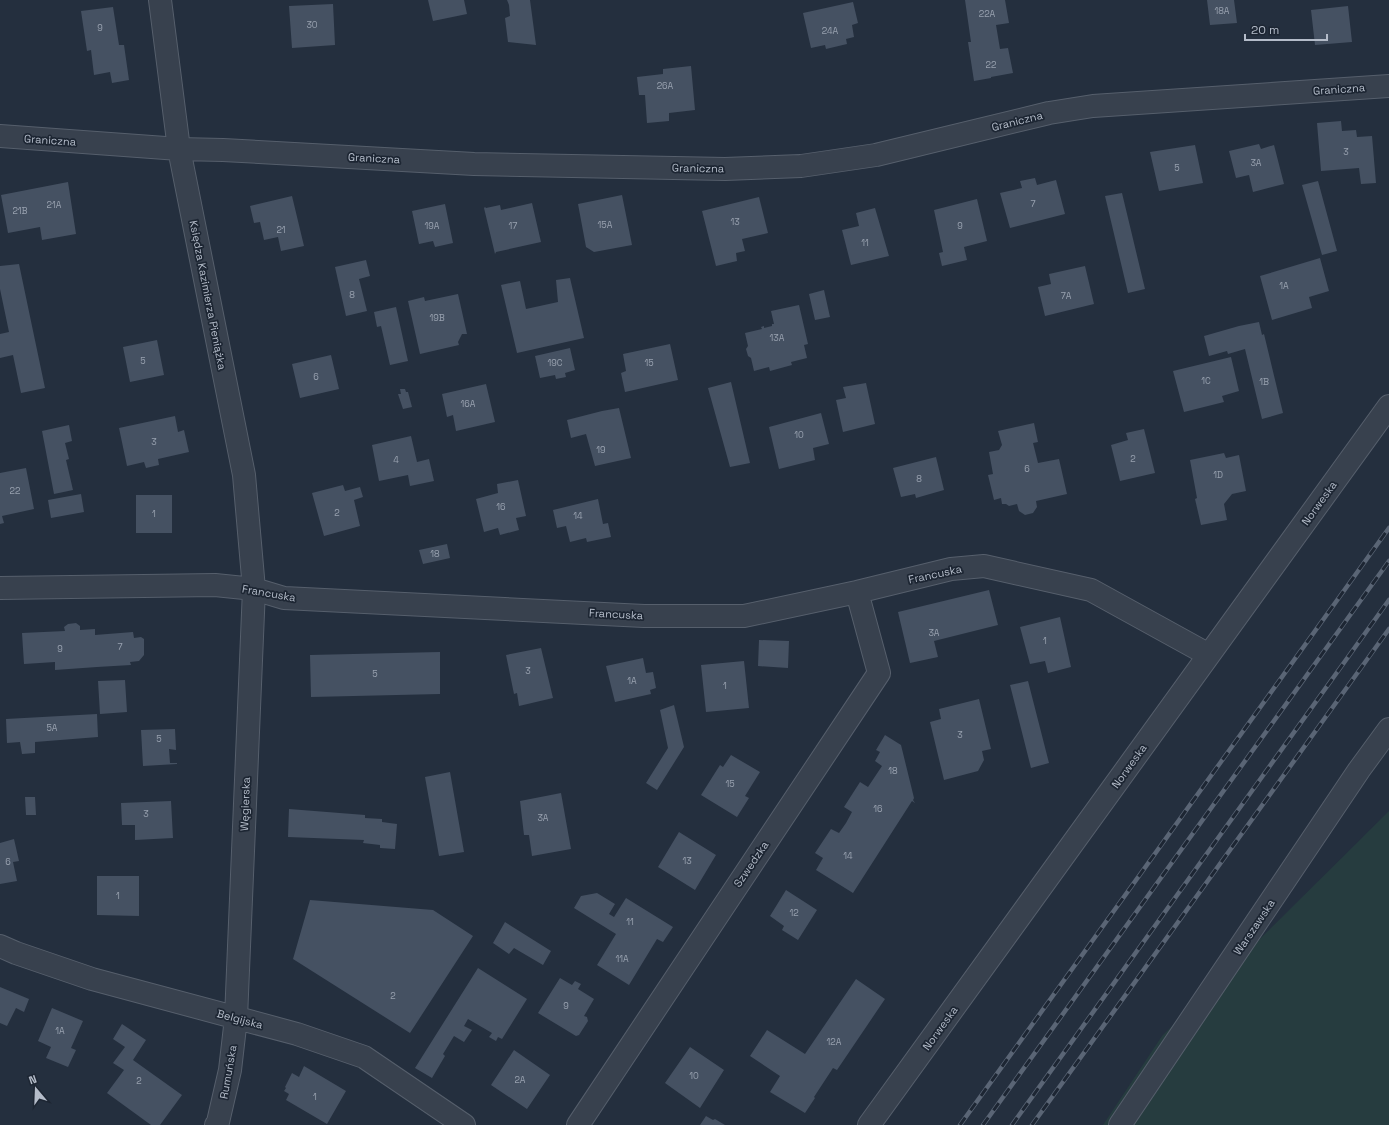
<svg xmlns="http://www.w3.org/2000/svg" width="1389" height="1125" font-family="'Space Grotesk',sans-serif">
  <style>
    .green { fill: #263c3f }
    .building { fill: #455162 }
    .lines { fill: none; stroke-linecap: round; stroke-linejoin: round }
    .minor-casing { stroke: #565f6c; stroke-width: 24 }
    .minor { stroke: #38414e; stroke-width: 22 }
    .rail-casing { stroke: #5a6575; stroke-width: 4.5 }
    .rail { stroke: #1d2633; stroke-width: 3; stroke-dasharray: 9; stroke-linecap: butt }
    .labels { text-anchor: middle; stroke-width: 3.5; stroke-linejoin: round; paint-order: stroke }
    .number-label { font-size: 9px; fill: #98a1af }
    .street-label { font-size: 11px; fill: #b4bcc9; stroke: #1d2633 }
  </style>
  <rect width="100%" height="100%" fill="#242f3e"/>
  <path class="green" d="M1389,811V1125H1103L1162,1036Z"/>
  <path class="building" d="M428,0H464L467,14L433,21Z
    M507,0H530L536,45L508,42L505,18L510,16L509,5Z
    M965,0H1005L1009,23L996,25L1000,49L1008,48L1013,73L991,77V78L974,81L968,42H971Z
    M1207,0H1234L1237,23L1210,25Z
    M853,2L858,23L852,25L854,37L846,39L847,44L826,49L825,45L811,48L803,13Z
    M333,4L335,45L292,48L289,6Z
    M1348,6L1352,42L1315,45L1311,10Z
    M113,7L119,45H124L129,80L112,83L110,72L94,75L91,50L87,51L81,11Z
    M691,66L695,110L669,113V121L647,123L645,95H639L637,77L663,74V69Z
    M1341,121L1342,131L1356,130L1357,137L1372,136L1376,183L1361,184L1359,168L1321,171L1317,123Z
    M1259,144L1261,149L1274,145L1284,184L1253,192L1249,175L1236,178L1229,151Z
    M1195,145L1203,183L1159,191L1150,152Z
    M1035,178L1037,185L1056,180L1065,214L1010,228L1000,193L1022,188L1020,181Z
    M1318,181L1337,251L1322,255L1302,185Z
    M68,182L76,234L42,240L40,227L8,233L1,195Z
    M1122,193L1145,289L1128,293L1105,196Z
    M622,195L632,245L594,252L586,247L578,204Z
    M292,196L304,246L281,251L278,237L264,240L260,222L254,223L250,206Z
    M759,197L768,233L742,239L745,251L736,253L737,261L716,266L702,211Z
    M977,199L987,241L964,247L967,260L942,266L939,253L943,252L934,210Z
    M532,203L541,242L496,252L495,254L484,208L485,207L486,208L500,205L501,210Z
    M445,204L453,243L435,247L433,241L419,244L412,211Z
    M875,208L889,256L851,265L842,230L859,226L856,213Z
    M1320,258L1329,291L1309,297L1312,308L1272,320L1260,276Z
    M366,260L370,276L359,279L367,311L346,316L335,267Z
    M19,264L45,388L21,393L13,355L0,358V334L9,332L0,289V266Z
    M1085,266L1094,304L1045,316L1038,287L1051,284L1049,274Z
    M570,278L584,338L517,353L501,285L520,281L526,309L558,302L556,280Z
    M824,290L830,317L815,320L809,294Z
    M458,294L467,334H462L458,342L459,345L420,354L408,301L424,297L425,301Z
    M799,305L808,344L804,345L807,358L791,362L792,365L770,371L769,367L754,371L751,358L748,356L746,349L748,346L745,333L762,329L761,327L764,326V328L772,326V324H774L771,311Z
    M396,307L408,361L390,365L381,326L377,327L374,312Z
    M1259,322L1262,335L1264,334L1283,413L1262,419L1245,349L1228,354L1227,351L1209,356L1204,336L1239,326Z
    M157,340L164,375L130,382L123,347Z
    M670,344L678,380L625,392L621,373L626,371L623,354Z
    M570,348L575,370L565,373L566,377L556,379L555,375L540,378L535,356Z
    M331,355L339,389L300,398L292,364Z
    M1231,357L1239,391L1222,396L1224,402L1184,412L1173,371Z
    M731,382L750,463L730,467L708,388Z
    M866,383L875,424L843,432L836,400L846,398L843,387Z
    M486,384L495,422L456,431L453,415L447,417L442,394Z
    M400,389H405L406,392H408L412,407L403,409L398,394H401Z
    M619,408L631,458L595,466L586,434L571,438L567,420L602,411Z
    M821,413L829,444L813,448L815,460L779,469L769,427Z
    M175,416L178,432L184,430L189,452L158,459L159,465L146,468L144,462L127,466L119,428Z
    M1034,423L1038,442L1033,443L1038,463L1059,459L1067,494L1036,501L1037,507L1033,513L1025,515L1019,511L1017,504L1009,506L1006,504H1002L1001,498L994,500L988,475L993,474L989,452L999,450L1002,445L998,431Z
    M69,425L72,441L65,443L69,459L66,460L73,490L54,494L42,431Z
    M1144,429L1155,473L1120,481L1111,445L1128,440L1126,433Z
    M411,436L417,462L429,459L434,481L410,486L408,475L379,481L372,445Z
    M1224,453L1226,458L1239,455L1246,491L1232,494L1224,504L1227,520L1201,525L1195,499L1197,498L1190,460Z
    M936,457L944,490L916,498L915,494L901,497L893,468Z
    M26,468L34,509L2,516L4,523L0,524V473Z
    M518,480L526,516L516,518L519,530L500,535L498,528L484,532L476,499L498,493L497,484Z
    M343,485L345,491L360,487L363,497L354,500L360,526L324,536L312,493Z
    M81,494L84,512L51,518L48,500Z
    M136,495H172V533H136Z
    M598,499L603,524L608,523L611,537L587,542L586,538L570,542L566,526L557,528L553,510Z
    M447,544L450,558L423,564L419,550Z
    M989,590L998,625L934,641L938,657L910,663L898,612Z
    M1060,617L1071,667L1048,673L1045,661L1030,664L1020,627Z
    M76,623L80,626V630L95,629V635L133,632L134,638L141,637L144,639V655L139,661L130,662L131,665L97,667L55,670V662L24,664L22,633L65,631L64,627L68,624Z
    M759,640L789,641L788,668L758,666Z
    M541,648L553,698L519,706L517,693L514,694L506,655Z
    M440,652V694L311,697L310,655Z
    M643,658L646,673L653,672L656,688L650,690L651,694L615,702L606,666Z
    M744,661L749,708L706,712L701,665Z
    M125,680L127,712L100,714L98,681Z
    M1028,681L1049,763L1031,768L1010,685Z
    M979,699L991,749L982,751L984,760L978,771L944,780L930,722L941,719L939,709Z
    M674,705L684,747L657,790L646,783L668,748L660,710Z
    M97,714L98,737L35,742V753L22,754L20,742L7,743L6,719Z
    M175,729L176,750L169,749L170,763H177V764L143,766L141,730Z
    M885,735L901,745L914,798L913,800L915,803L912,801L853,893L816,870L823,858L815,853L831,829L839,833L846,823L852,812L844,807L860,782L868,787L882,766L875,761L880,752L876,750Z
    M731,755L760,772L745,796L749,798L737,817L701,795L720,765L723,767Z
    M450,772L464,852L439,856L425,777Z
    M561,793L571,849L532,856L529,835H524L520,801Z
    M25,797H35L36,815H26Z
    M171,801L173,838L135,840V825H122L121,803Z
    M289,809L365,815V818L382,819V822L397,824L395,849L380,848V845L363,843L364,840L288,837Z
    M679,832L716,855L695,890L658,867Z
    M14,839L19,861L13,862L17,881L0,884V843Z
    M97,876H139V916L97,915Z
    M786,890L817,910L798,940L782,930L784,926L770,916Z
    M597,893L615,904L609,914L614,917L626,898L673,927L663,942L657,939L629,985L597,965L616,934L574,908L581,896Z
    M310,900L433,910L473,936L410,1033L293,959Z
    M505,922L551,951L543,965L514,948L509,954L493,943Z
    M478,968L527,999L502,1039L498,1037L496,1041L489,1037L492,1033L468,1019L464,1026L472,1030L464,1042L454,1036L443,1054L445,1056L432,1078L415,1068Z
    M560,978L572,985L575,981L581,984L578,989L594,999L584,1016L587,1017L588,1021L579,1035L576,1036L538,1013Z
    M856,979L885,999L837,1070L833,1068L814,1097L815,1098L805,1113L770,1092L780,1076L750,1056L767,1030L805,1054Z
    M0,987L29,999L24,1012L16,1008L7,1026L0,1023Z
    M52,1008L83,1021L71,1048L76,1050L68,1067L46,1058L51,1047L38,1041Z
    M122,1024L146,1040L133,1060L182,1095L160,1125H151L107,1093L124,1070L113,1063L125,1047L113,1039Z
    M690,1047L724,1070L700,1108L665,1083Z
    M514,1050L550,1075L527,1109L491,1085Z
    M304,1066L346,1091L327,1124L286,1100L289,1094L284,1091L286,1088L285,1087L292,1073L299,1077Z
    M706,1116L713,1120L715,1119L725,1125H700Z"/>
  <g class="lines">
    <g class="minor-casing">
      <path id="minor" d="M160,0L179,149L244,475L254,589L236,1018L230,1070L218,1122L216,1125
        M0,136L179,149L223,150L474,164L725,169L801,166L876,155L1049,113L1093,106L1389,86
        M0,588L215,585L254,589L284,598L644,616H744L857,592L951,569L984,566L1091,590L1209,655
        M0,946L16,953L92,979L297,1034L364,1057L464,1125
        M578,1125L879,673L857,592
        M869,1125L1389,406
        M1120,1125L1359,770L1389,729"/>
    </g>
    <use href="#minor" class="minor"/>
    <g class="rail-casing">
      <path id="rail" d="M960,1125L1389,528
        M983,1125L1389,561
        M1012,1125L1389,600
        M1032,1125L1389,629"/>
    </g>
    <use href="#rail" class="rail"/>
  </g>
  <g class="labels">
    <g class="number-label">
      <text x="1222" y="14">18A</text>
      <text x="987" y="17">22A</text>
      <text x="312" y="28">30</text>
      <text x="100" y="31">9</text>
      <text x="830" y="34">24A</text>
      <text x="991" y="68">22</text>
      <text x="665" y="89">26A</text>
      <text x="1346" y="155">3</text>
      <text x="1256" y="166">3A</text>
      <text x="1177" y="171">5</text>
      <text x="1033" y="207">7</text>
      <text x="54" y="208">21A</text>
      <text x="20" y="214">21B</text>
      <text x="735" y="225">13</text>
      <text x="605" y="228">15A</text>
      <text x="432" y="229">19A</text>
      <text x="513" y="229">17</text>
      <text x="960" y="229">9</text>
      <text x="281" y="233">21</text>
      <text x="865" y="246">11</text>
      <text x="1284" y="289">1A</text>
      <text x="352" y="298">8</text>
      <text x="1066" y="299">7A</text>
      <text x="437" y="321">19B</text>
      <text x="777" y="341">13A</text>
      <text x="143" y="364">5</text>
      <text x="555" y="366">19C</text>
      <text x="649" y="366">15</text>
      <text x="316" y="380">6</text>
      <text x="1206" y="384">1C</text>
      <text x="1264" y="385">1B</text>
      <text x="468" y="407">16A</text>
      <text x="799" y="438">10</text>
      <text x="154" y="445">3</text>
      <text x="601" y="453">19</text>
      <text x="1133" y="462">2</text>
      <text x="396" y="463">4</text>
      <text x="1027" y="472">6</text>
      <text x="1218" y="478">1D</text>
      <text x="919" y="482">8</text>
      <text x="15" y="494">22</text>
      <text x="501" y="510">16</text>
      <text x="337" y="516">2</text>
      <text x="154" y="517">1</text>
      <text x="578" y="519">14</text>
      <text x="435" y="557">18</text>
      <text x="934" y="636">3A</text>
      <text x="1045" y="644">1</text>
      <text x="120" y="650">7</text>
      <text x="60" y="652">9</text>
      <text x="528" y="674">3</text>
      <text x="375" y="677">5</text>
      <text x="632" y="684">1A</text>
      <text x="725" y="689">1</text>
      <text x="52" y="731">5A</text>
      <text x="960" y="738">3</text>
      <text x="159" y="742">5</text>
      <text x="893" y="774">18</text>
      <text x="730" y="787">15</text>
      <text x="878" y="812">16</text>
      <text x="146" y="817">3</text>
      <text x="543" y="821">3A</text>
      <text x="848" y="859">14</text>
      <text x="687" y="864">13</text>
      <text x="8" y="865">6</text>
      <text x="118" y="899">1</text>
      <text x="794" y="916">12</text>
      <text x="630" y="925">11</text>
      <text x="622" y="962">11A</text>
      <text x="393" y="999">2</text>
      <text x="566" y="1009">9</text>
      <text x="60" y="1034">1A</text>
      <text x="834" y="1045">12A</text>
      <text x="694" y="1079">10</text>
      <text x="520" y="1083">2A</text>
      <text x="139" y="1084">2</text>
      <text x="315" y="1100">1</text>
    </g>
    <g class="street-label">
      <text transform="translate(1339 89) rotate(-4)" y="4">Graniczna</text>
      <text transform="translate(1017 121) rotate(-14)" y="4">Graniczna</text>
      <text transform="translate(50 140) rotate(4)" y="4">Graniczna</text>
      <text transform="translate(374 158) rotate(3)" y="4">Graniczna</text>
      <text transform="translate(698 168) rotate(1)" y="4">Graniczna</text>
      <text transform="translate(208 295) rotate(79)" y="4">Księdza Kazimierza Pieniążka</text>
      <text transform="translate(1319 503) rotate(-54)" y="4">Norweska</text>
      <text transform="translate(935 574) rotate(-12)" y="4">Francuska</text>
      <text transform="translate(269 593) rotate(10)" y="4">Francuska</text>
      <text transform="translate(616 614) rotate(3)" y="4">Francuska</text>
      <text transform="translate(1129 766) rotate(-54)" y="4">Norweska</text>
      <text transform="translate(245 804) rotate(-88)" y="4">Węgierska</text>
      <text transform="translate(751 864) rotate(-56)" y="4">Szwedzka</text>
      <text transform="translate(1254 927) rotate(-56)" y="4">Warszawska</text>
      <text transform="translate(240 1019) rotate(15)" y="4">Belgijska</text>
      <text transform="translate(940 1028) rotate(-54)" y="4">Norweska</text>
      <text transform="translate(228 1072) rotate(-80)" y="4">Rumuńska</text>
    </g>
  </g>
  <g transform="translate(36 1089) rotate(341)" stroke="#1d2633" stroke-width="3" paint-order="stroke">
  <path d="M0-3L7 15L0 10L-7 15Z" fill="#b4bcc9"/>
  <text y="-6" font-size="11" font-weight="bold" text-anchor="middle" fill="#b4bcc9">N</text>
  </g>
  <path d="M1245 34v6h82v-6" fill="none" stroke="#b4bcc9" stroke-width="2"/>
  <text x="1251" y="34" font-size="12" fill="#b4bcc9" stroke="#1d2633" stroke-width="3" paint-order="stroke">20 m</text>
</svg>
